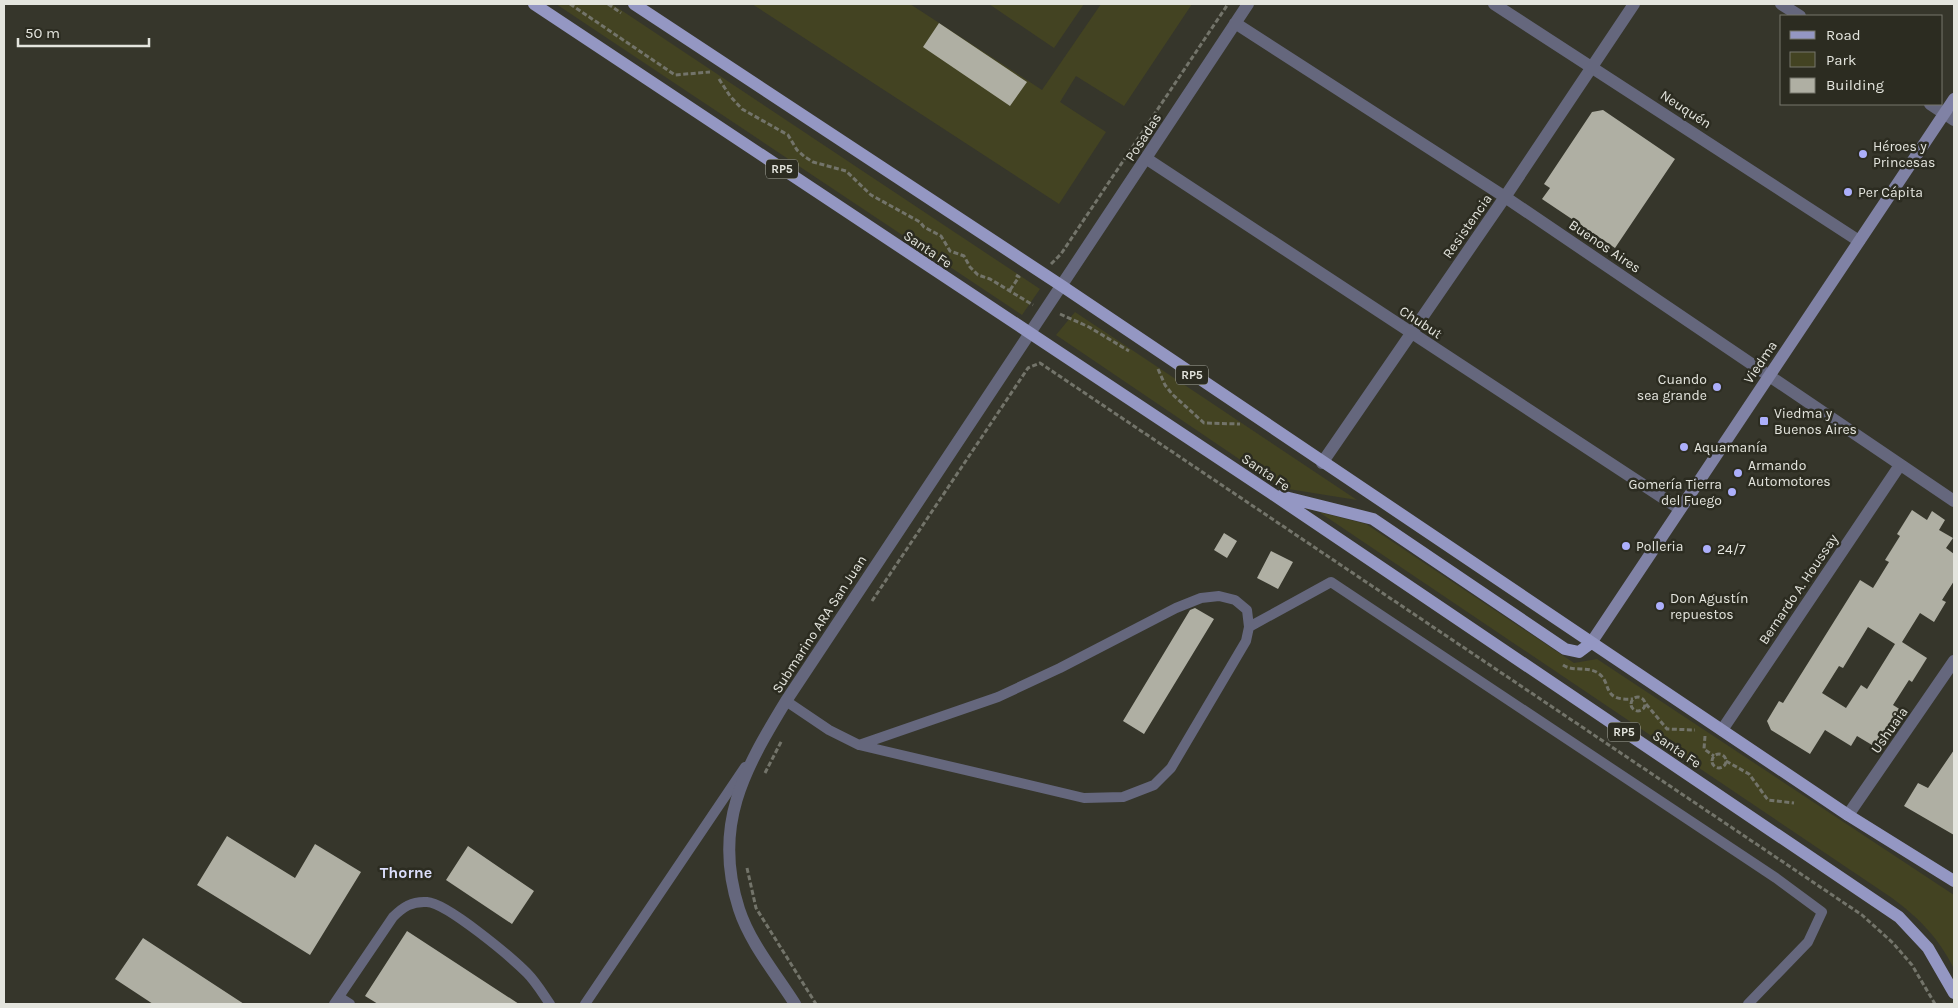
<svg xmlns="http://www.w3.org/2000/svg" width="1958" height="1008" font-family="Karla,sans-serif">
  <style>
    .green { fill: #434322 }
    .building { fill: #afafa3; fill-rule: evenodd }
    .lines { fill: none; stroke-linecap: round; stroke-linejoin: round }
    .path { stroke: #73746a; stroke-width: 3; stroke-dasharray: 5 2.5; stroke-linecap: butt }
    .lane { stroke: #65677d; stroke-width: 10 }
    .street { stroke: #65677d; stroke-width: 12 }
    .secondary { stroke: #8082a5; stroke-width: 12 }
    .primary { stroke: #9497c3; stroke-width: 12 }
    .poi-dot { fill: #acaffb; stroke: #2c2c21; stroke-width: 2 }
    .labels { text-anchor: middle; stroke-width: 5; stroke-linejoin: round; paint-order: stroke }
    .shield { fill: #2c2c21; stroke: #adaea5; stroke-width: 1 }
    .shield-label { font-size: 12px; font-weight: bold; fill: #e4e5de }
    .street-label { font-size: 14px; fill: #e4e5de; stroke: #2c2c21 }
    .poi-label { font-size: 14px; fill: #e4e5de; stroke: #2c2c21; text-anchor: start }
    .quarter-label { font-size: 16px; font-weight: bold; fill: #dcdffc; stroke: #2c2c21 }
  </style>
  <rect width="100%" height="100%" fill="#36362b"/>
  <path class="green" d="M556,4H612L1040,289L1022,315Z
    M752,4H910L1042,90L1101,4H1192L1124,106L1076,76L1060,102L1106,132L1059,204Z
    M989,4H1084L1054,48Z
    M1075,312L1357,500L1282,488L1056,335Z
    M1319,512L1366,524L1574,663L1597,659L1954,895V969C1939,938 1919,918 1892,898Z"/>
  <path class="building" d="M939,23L1027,82L1010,106L923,47Z
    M1603,110L1675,159L1615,248L1542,199L1550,188L1544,184L1592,112Z
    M1912,510L1927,520L1932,511L1945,520L1939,530L1953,538L1946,548L1954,554V581L1942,600L1946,602L1934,622L1920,613L1902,642L1927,658L1912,682L1909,680L1893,705L1901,710L1877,748L1857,736L1851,746L1825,730L1810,754L1771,730L1767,721L1779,701L1783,703L1860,580L1873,588L1889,562L1885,560L1900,536L1897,534ZM1868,627L1895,644L1867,689L1861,685L1846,708L1822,693L1839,666L1843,668Z
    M1224,533L1237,541L1227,558L1214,550Z
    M1271,551L1293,562L1278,589L1257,578Z
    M1195,608L1214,619L1144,734L1123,721L1190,610Z
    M1954,750V835L1904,806L1918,783L1928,788Z
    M227,836L295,878L315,844L361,872L310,955L197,885Z
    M468,846L534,891L512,924L446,880Z
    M407,931L519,1004H378L365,996Z
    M143,938L244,1004H153L115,979Z"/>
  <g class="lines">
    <path class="path" d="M570,4L675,75L710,72
      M608,4L621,13
      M719,79L730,96L742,109L788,135L797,150L805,157L813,162L846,171L871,195L920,222L924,227L941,236L950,251L964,256L970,267L978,275L990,279L1033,305
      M1051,264L1061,254L1228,4
      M1010,290L1019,277L1016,275
      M1060,314L1089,327L1129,351
      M1158,369L1165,385L1172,394L1204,423L1240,424
      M872,601L1028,368L1040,363L1862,915L1893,943L1912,965L1935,1004
      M1563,665C1573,672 1588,666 1598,673C1613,683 1600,701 1633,699
      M1631 704a7 7 0 1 1 14 0a7 7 0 1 1-14 0Z
      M1646,704L1667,729L1695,730
      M1705,736L1704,749L1714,756
      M1712 761a7 7 0 1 1 14 0a7 7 0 1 1-14 0Z
      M1726,761L1749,774L1768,800L1794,803
      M765,773L782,740
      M747,868L756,908L816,1004"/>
    <path class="lane" d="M1249,627L1331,582L1776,878L1822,912L1808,942L1748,1004
      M786,701L829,730L859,745L1084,798L1123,797L1154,785L1171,768L1246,641L1249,627L1247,610L1235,600L1219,596L1201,598L1176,608L1060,668L998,697L859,745
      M339,997L350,1004
      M334,1004L393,917C403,907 412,901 427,902C447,903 511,957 527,973C536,982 543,994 550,1004
      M585,1004L745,767"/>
    <path class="street" d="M1494,4L1859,241
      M1781,4L1800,16
      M1235,23L1505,197L1954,501
      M1930,104L1954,120
      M1147,159L1680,509
      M1322,463L1505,197L1634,4
      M1722,730L1900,465
      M1848,815L1954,661
      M795,1004C776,974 750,943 739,909C712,826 744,770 786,701L1248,4"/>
    <path class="secondary" d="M1591,643L1954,99"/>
    <path class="primary" d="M534,4L1271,493L1899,917L1928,948L1954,993
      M634,4L1062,286L1848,815L1954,881
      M1281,496L1373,519L1565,649L1579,652L1591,643"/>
  </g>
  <g class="poi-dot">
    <circle cx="1863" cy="154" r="5"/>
    <circle cx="1848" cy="192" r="5"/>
    <circle cx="1717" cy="387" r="5"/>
    <rect x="1759" y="416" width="10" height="10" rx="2.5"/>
    <circle cx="1684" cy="447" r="5"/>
    <circle cx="1738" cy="473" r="5"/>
    <circle cx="1732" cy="492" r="5"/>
    <circle cx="1626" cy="546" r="5"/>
    <circle cx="1707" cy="549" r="5"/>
    <circle cx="1660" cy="606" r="5"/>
  </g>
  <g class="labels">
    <g class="shield">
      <rect x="766" y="159.5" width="32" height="19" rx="4"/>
      <rect x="1176" y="365.5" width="32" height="19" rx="4"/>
      <rect x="1608" y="722.5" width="32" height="19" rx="4"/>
    </g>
    <g class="shield-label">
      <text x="782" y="173">RP5</text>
      <text x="1192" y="379">RP5</text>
      <text x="1624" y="736">RP5</text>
    </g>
    <g class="street-label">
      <text transform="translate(1686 109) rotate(33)" y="5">Neuquén</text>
      <text transform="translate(1143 137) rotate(-57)" y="5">Posadas</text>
      <text transform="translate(1467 226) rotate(-55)" y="5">Resistencia</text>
      <text transform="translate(1605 246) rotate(34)" y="5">Buenos Aires</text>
      <text transform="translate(928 249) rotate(34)" y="5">Santa Fe</text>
      <text transform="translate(1421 322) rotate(33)" y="5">Chubut</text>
      <text transform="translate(1760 362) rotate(-56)" y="5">Viedma</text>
      <text transform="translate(1266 472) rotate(34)" y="5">Santa Fe</text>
      <text transform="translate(1798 589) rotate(-56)" y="5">Bernardo A. Houssay</text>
      <text transform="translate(819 624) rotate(-57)" y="5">Submarino ARA San Juan</text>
      <text transform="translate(1889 730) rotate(-55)" y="5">Ushuaia</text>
      <text transform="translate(1677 749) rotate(34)" y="5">Santa Fe</text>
    </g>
    <g class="poi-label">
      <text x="1873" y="151">Héroes y<tspan x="1873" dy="16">Princesas</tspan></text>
      <text x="1858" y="197">Per Cápita</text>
      <text x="1707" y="384" text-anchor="end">Cuando<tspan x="1707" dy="16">sea grande</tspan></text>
      <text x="1774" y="418">Viedma y<tspan x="1774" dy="16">Buenos Aires</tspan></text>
      <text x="1694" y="452">Aquamanía</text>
      <text x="1748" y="470">Armando<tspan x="1748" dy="16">Automotores</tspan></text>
      <text x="1722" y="489" text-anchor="end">Gomería Tierra<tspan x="1722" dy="16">del Fuego</tspan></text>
      <text x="1636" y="551">Polleria</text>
      <text x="1717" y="554">24/7</text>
      <text x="1670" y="603">Don Agustín<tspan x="1670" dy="16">repuestos</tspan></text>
    </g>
    <g class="quarter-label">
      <text x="406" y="878">Thorne</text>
    </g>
  </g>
  <rect width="1958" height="1008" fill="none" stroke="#e4e5de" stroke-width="10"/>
  <rect x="1780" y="15" width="162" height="90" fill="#2c2c21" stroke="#76766d"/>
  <rect x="1790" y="31" width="25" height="8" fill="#9497c3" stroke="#76766d"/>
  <text x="1826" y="40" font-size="15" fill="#e4e5de">Road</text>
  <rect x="1790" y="52" width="25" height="15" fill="#434322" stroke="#76766d"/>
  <text x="1826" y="65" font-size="15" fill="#e4e5de">Park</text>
  <rect x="1790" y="78" width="25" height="15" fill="#afafa3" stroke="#76766d"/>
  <text x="1826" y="90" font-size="15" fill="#e4e5de">Building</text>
  <path d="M18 38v8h131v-8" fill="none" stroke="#e4e5de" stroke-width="2.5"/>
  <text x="25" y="38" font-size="15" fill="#e4e5de" stroke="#2c2c21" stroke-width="4" paint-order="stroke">50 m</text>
</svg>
